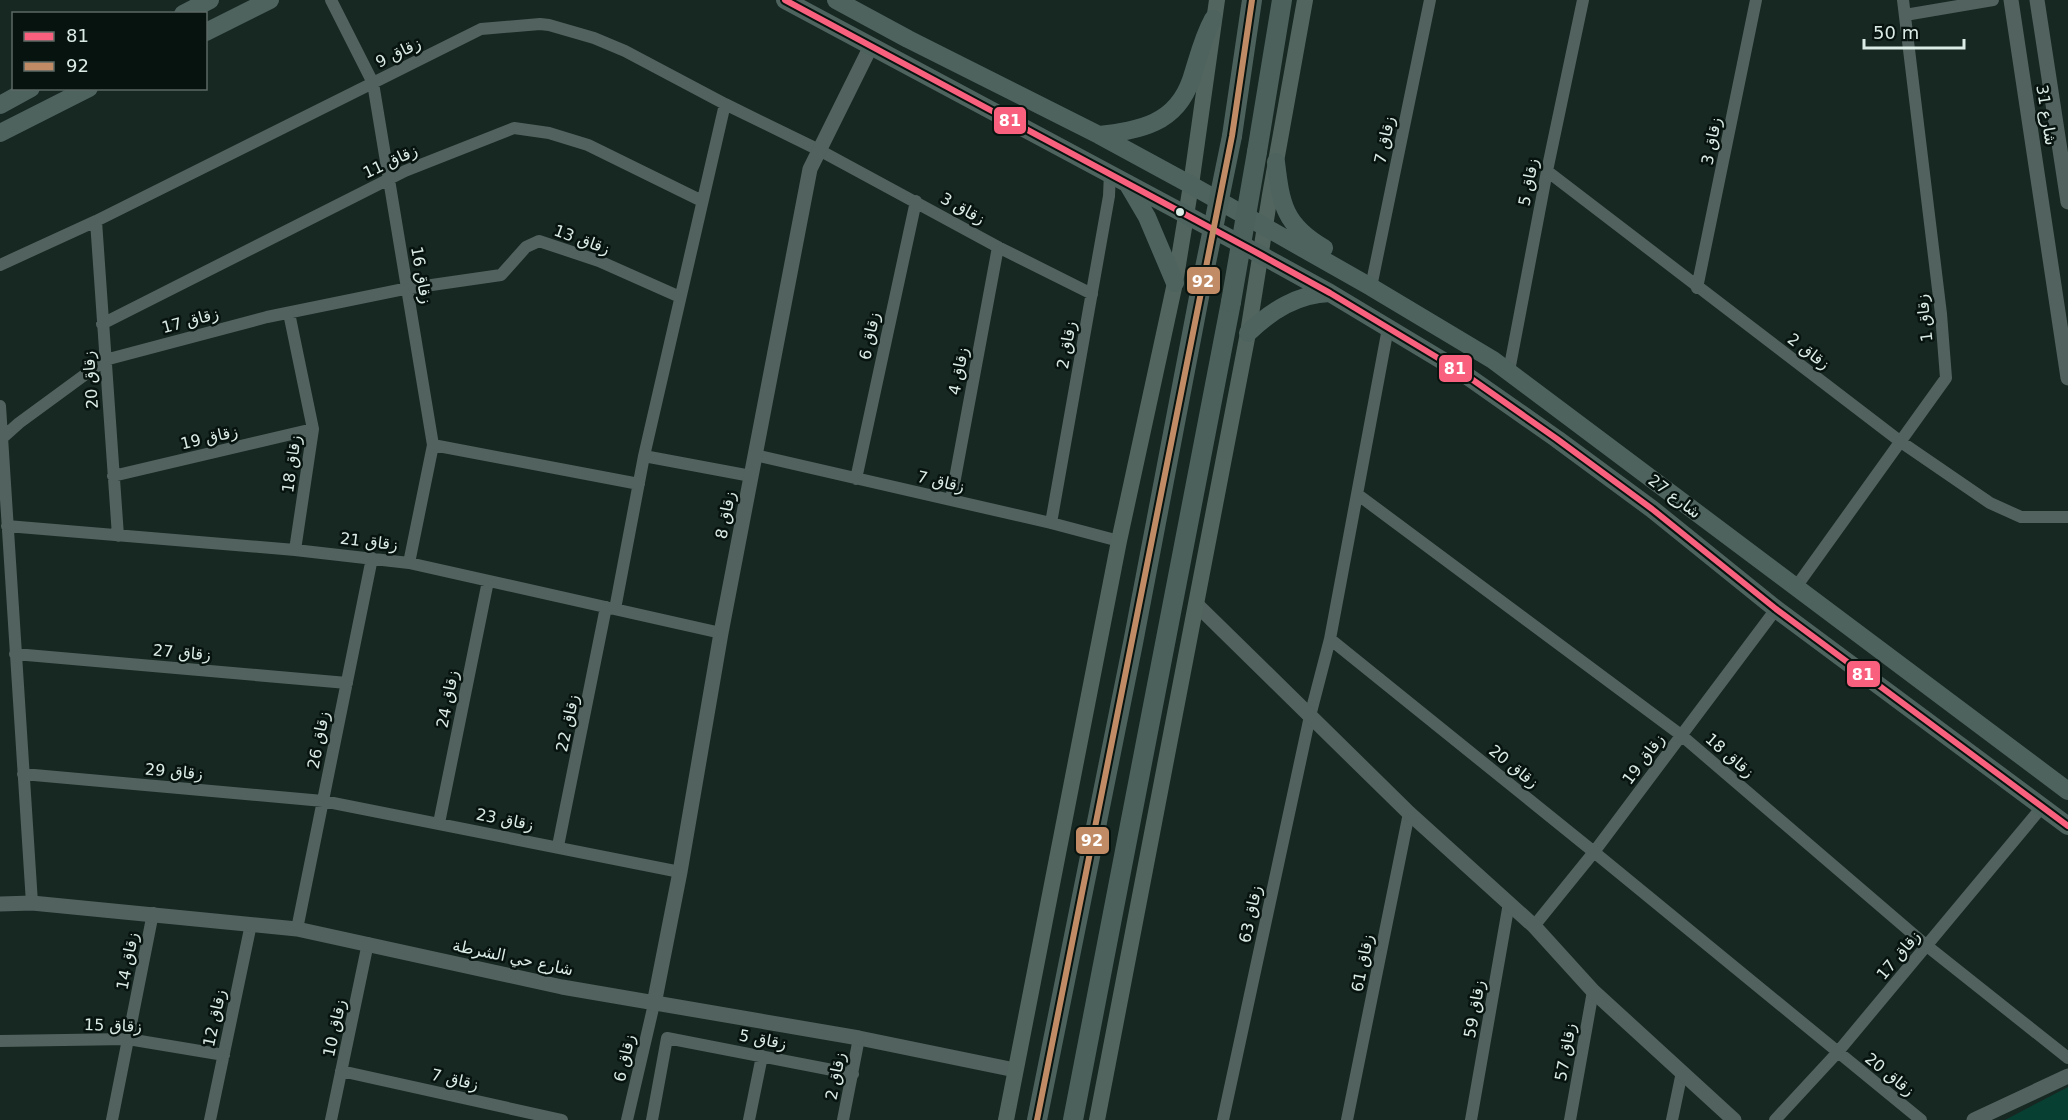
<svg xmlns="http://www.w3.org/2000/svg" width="2068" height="1120" font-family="'DejaVu Sans','Noto Naskh Arabic',sans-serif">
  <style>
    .green { fill: #074033 }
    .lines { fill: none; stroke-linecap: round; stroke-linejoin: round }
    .minor { stroke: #52625e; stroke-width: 12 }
    .tertiary { stroke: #52625e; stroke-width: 15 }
    .secondary { stroke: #52655f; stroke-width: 16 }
    .primary { stroke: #4e635e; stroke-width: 18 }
    .trunk { stroke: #4c615c; stroke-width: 20 }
    .trunk-bridge { stroke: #4c615c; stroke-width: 20 }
    .bus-1-casing { stroke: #07130f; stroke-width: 10 }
    .bus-2-casing { stroke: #07130f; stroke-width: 10 }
    .bus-1 { stroke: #f8607d; stroke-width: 6 }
    .bus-2 { stroke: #c18c65; stroke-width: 6 }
    .bus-dot { fill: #dbebe5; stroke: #07130f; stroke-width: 2 }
    .labels { text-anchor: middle; stroke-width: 5; stroke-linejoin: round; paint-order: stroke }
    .street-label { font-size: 16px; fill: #dbebe5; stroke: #07130f }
    .line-badge { stroke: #07130f; stroke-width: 2 }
    .badge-label { font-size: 16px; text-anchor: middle; font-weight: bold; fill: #fff }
  </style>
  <rect width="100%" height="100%" fill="#172722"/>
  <path class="green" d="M2068,1087V1120H2005Z"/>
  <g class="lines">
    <path class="minor" d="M331,0L373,83L433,445L409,563
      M1905,15L1993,0
      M1547,171L1901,442L1990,503L2021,517H2068
      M96,221L118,536
      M0,265L96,221L481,29L540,24L549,25L594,38L625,51L725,104L819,150L998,247L1092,294
      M1371,287L1430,0
      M1697,288L1756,0
      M289,313L313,429L295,550
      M102,324L405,171L514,128L549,133L588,145L702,201
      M1388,328L1330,639L1594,852L1921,1120
      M1509,371L1547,171L1583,0
      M0,406L32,903
      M0,440L19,423L105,360L267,317L404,289L501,275L526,247L539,241L599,261L680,297
      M433,445L639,484
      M755,455L1051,523L1119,541
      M644,456L751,476
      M113,476L313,429
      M856,479L916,201
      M1357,494L1681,735L1927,946L2068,1058
      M951,500L998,247
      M1051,523L1109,196L1110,172
      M7,526L295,550L409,563L721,633
      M1796,587L1946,378L1941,314L1903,0
      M615,609L644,456L725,104
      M15,654L347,683
      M23,774L323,801L680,872
      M439,823L488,581
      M558,846L606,607
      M1534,926L1594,852L1776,609
      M297,929L372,558
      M0,1041L128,1039L224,1055
      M341,1071L562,1120
      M112,1120L153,913
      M210,1120L251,924
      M331,1120L368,943
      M627,1120L654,1004
      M652,1120L667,1038L853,1074
      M749,1120L762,1056
      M843,1120L859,1038
      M1223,1120L1310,716L1330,639
      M1347,1120L1409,813
      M1471,1120L1509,903
      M1570,1120L1593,991
      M1672,1120L1682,1072
      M1775,1120L1837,1053L2042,807"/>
    <path class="tertiary" d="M2011,0L2068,378
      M2037,0L2068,202
      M1196,604L1409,813L1534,926L1593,991L1734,1120
      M0,904L32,903L297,929L562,987L859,1038L1015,1070
      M654,1004L680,872L721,633L810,169L871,46
      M1974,1120L2068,1076"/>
    <path class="secondary" d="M1006,1120L1119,541L1175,283L1191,185L1217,0
      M1097,1120L1248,333L1270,195L1305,0"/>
    <path class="primary" d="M785,0L1261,255L1330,293L1463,373L1557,439L1652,509L1776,609L2068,826
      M836,0L908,39L1099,135L1191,185L1371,287L1493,360L2068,791
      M183,14L210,0
      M206,32L270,0
      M0,105L31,88
      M0,133L89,88
      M1099,135C1140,130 1176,124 1191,80C1198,59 1202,39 1213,19
      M1276,162C1281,204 1284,225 1324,248
      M1127,183L1147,217L1175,283
      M1248,333C1271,311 1297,294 1330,293"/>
    <path class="trunk" d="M1232,136L1252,0
      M1257,152L1282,0
      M1037,1120L1133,643L1200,292
      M1073,1120L1231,302"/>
    <path class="trunk-bridge" d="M1200,292L1232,136
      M1231,302L1257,152"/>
    <g class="bus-1-casing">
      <path id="bus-1" d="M785,0L1261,255L1330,293L1463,373L1557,439L1652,509L1776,609L2068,826"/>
    </g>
    <g class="bus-2-casing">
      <path id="bus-2" d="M1037,1120L1232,136L1252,0"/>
    </g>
    <use href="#bus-1" class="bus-1"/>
    <use href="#bus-2" class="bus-2"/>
  </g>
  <circle class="bus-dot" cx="1180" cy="212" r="5"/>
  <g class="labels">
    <g class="street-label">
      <text transform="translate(398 52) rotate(-26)" y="6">زقاق 9</text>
      <text transform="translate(2047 115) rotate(81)" y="6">شارع 31</text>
      <text transform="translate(1384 140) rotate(-78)" y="6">زقاق 7</text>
      <text transform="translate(1711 141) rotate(-79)" y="6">زقاق 3</text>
      <text transform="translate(390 161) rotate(-25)" y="6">زقاق 11</text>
      <text transform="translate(1528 182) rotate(-79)" y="6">زقاق 5</text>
      <text transform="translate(963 208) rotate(29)" y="6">زقاق 3</text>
      <text transform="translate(582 239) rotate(20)" y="6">زقاق 13</text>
      <text transform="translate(422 275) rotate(80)" y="6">زقاق 16</text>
      <text transform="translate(1924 318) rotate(-96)" y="6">زقاق 1</text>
      <text transform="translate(190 320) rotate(-15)" y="6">زقاق 17</text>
      <text transform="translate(869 336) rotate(-78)" y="6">زقاق 6</text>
      <text transform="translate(1066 345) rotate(-80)" y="6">زقاق 2</text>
      <text transform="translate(1809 351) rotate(37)" y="6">زقاق 2</text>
      <text transform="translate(958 371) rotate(-79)" y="6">زقاق 4</text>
      <text transform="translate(90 380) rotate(-94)" y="6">زقاق 20</text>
      <text transform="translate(209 437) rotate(-13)" y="6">زقاق 19</text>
      <text transform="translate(291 464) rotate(-82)" y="6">زقاق 18</text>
      <text transform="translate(941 481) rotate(13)" y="6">زقاق 7</text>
      <text transform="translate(1675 496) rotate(37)" y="6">شارع 27</text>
      <text transform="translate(725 515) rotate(-79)" y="6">زقاق 8</text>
      <text transform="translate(369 541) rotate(7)" y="6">زقاق 21</text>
      <text transform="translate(182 652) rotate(5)" y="6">زقاق 27</text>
      <text transform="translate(447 699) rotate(-79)" y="6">زقاق 24</text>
      <text transform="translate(567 723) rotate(-78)" y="6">زقاق 22</text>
      <text transform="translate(318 740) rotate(-79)" y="6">زقاق 26</text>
      <text transform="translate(1730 755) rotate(41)" y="6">زقاق 18</text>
      <text transform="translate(1643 759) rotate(-53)" y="6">زقاق 19</text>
      <text transform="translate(1514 766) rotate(39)" y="6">زقاق 20</text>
      <text transform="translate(174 771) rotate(5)" y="6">زقاق 29</text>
      <text transform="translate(505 819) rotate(11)" y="6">زقاق 23</text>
      <text transform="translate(1250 914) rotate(-78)" y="6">زقاق 63</text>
      <text transform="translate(1898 955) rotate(-50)" y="6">زقاق 17</text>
      <text transform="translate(513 957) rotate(12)" y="6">شارع حي الشرطة</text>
      <text transform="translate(127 961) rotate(-79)" y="6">زقاق 14</text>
      <text transform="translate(1362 963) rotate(-79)" y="6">زقاق 61</text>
      <text transform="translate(1474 1009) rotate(-80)" y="6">زقاق 59</text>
      <text transform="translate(214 1018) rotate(-78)" y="6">زقاق 12</text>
      <text transform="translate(113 1025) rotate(2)" y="6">زقاق 15</text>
      <text transform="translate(334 1028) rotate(-78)" y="6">زقاق 10</text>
      <text transform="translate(763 1039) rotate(11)" y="6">زقاق 5</text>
      <text transform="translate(1565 1052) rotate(-80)" y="6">زقاق 57</text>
      <text transform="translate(624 1058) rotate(-77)" y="6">زقاق 6</text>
      <text transform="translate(1890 1074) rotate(39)" y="6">زقاق 20</text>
      <text transform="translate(835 1076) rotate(-79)" y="6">زقاق 2</text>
      <text transform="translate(455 1079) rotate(13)" y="6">زقاق 7</text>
    </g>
  </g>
  <g class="line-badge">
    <rect x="993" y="106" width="34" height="29" rx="6" fill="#f8607d"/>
    <rect x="1186" y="266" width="35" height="29" rx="6" fill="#c18c65"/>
    <rect x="1438" y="354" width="35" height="29" rx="6" fill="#f8607d"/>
    <rect x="1846" y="660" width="35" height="28" rx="6" fill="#f8607d"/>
    <rect x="1075" y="826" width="35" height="29" rx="6" fill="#c18c65"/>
  </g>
  <g class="badge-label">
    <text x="1010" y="126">81</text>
    <text x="1203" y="287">92</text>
    <text x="1455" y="374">81</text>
    <text x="1863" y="680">81</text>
    <text x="1092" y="846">92</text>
  </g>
  <rect x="12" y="12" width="195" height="78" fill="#07130f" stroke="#5c6965" stroke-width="1.5"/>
  <rect x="24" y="32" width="30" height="9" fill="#f8607d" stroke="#5c6965" stroke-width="1.5"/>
  <text x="66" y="42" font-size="18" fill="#dbebe5">81</text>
  <rect x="24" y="62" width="30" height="9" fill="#c18c65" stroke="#5c6965" stroke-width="1.5"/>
  <text x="66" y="72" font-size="18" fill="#dbebe5">92</text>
  <path d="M1864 39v9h100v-9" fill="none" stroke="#dbebe5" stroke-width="3"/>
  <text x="1873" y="39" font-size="18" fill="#dbebe5" stroke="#07130f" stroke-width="4.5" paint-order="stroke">50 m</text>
</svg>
